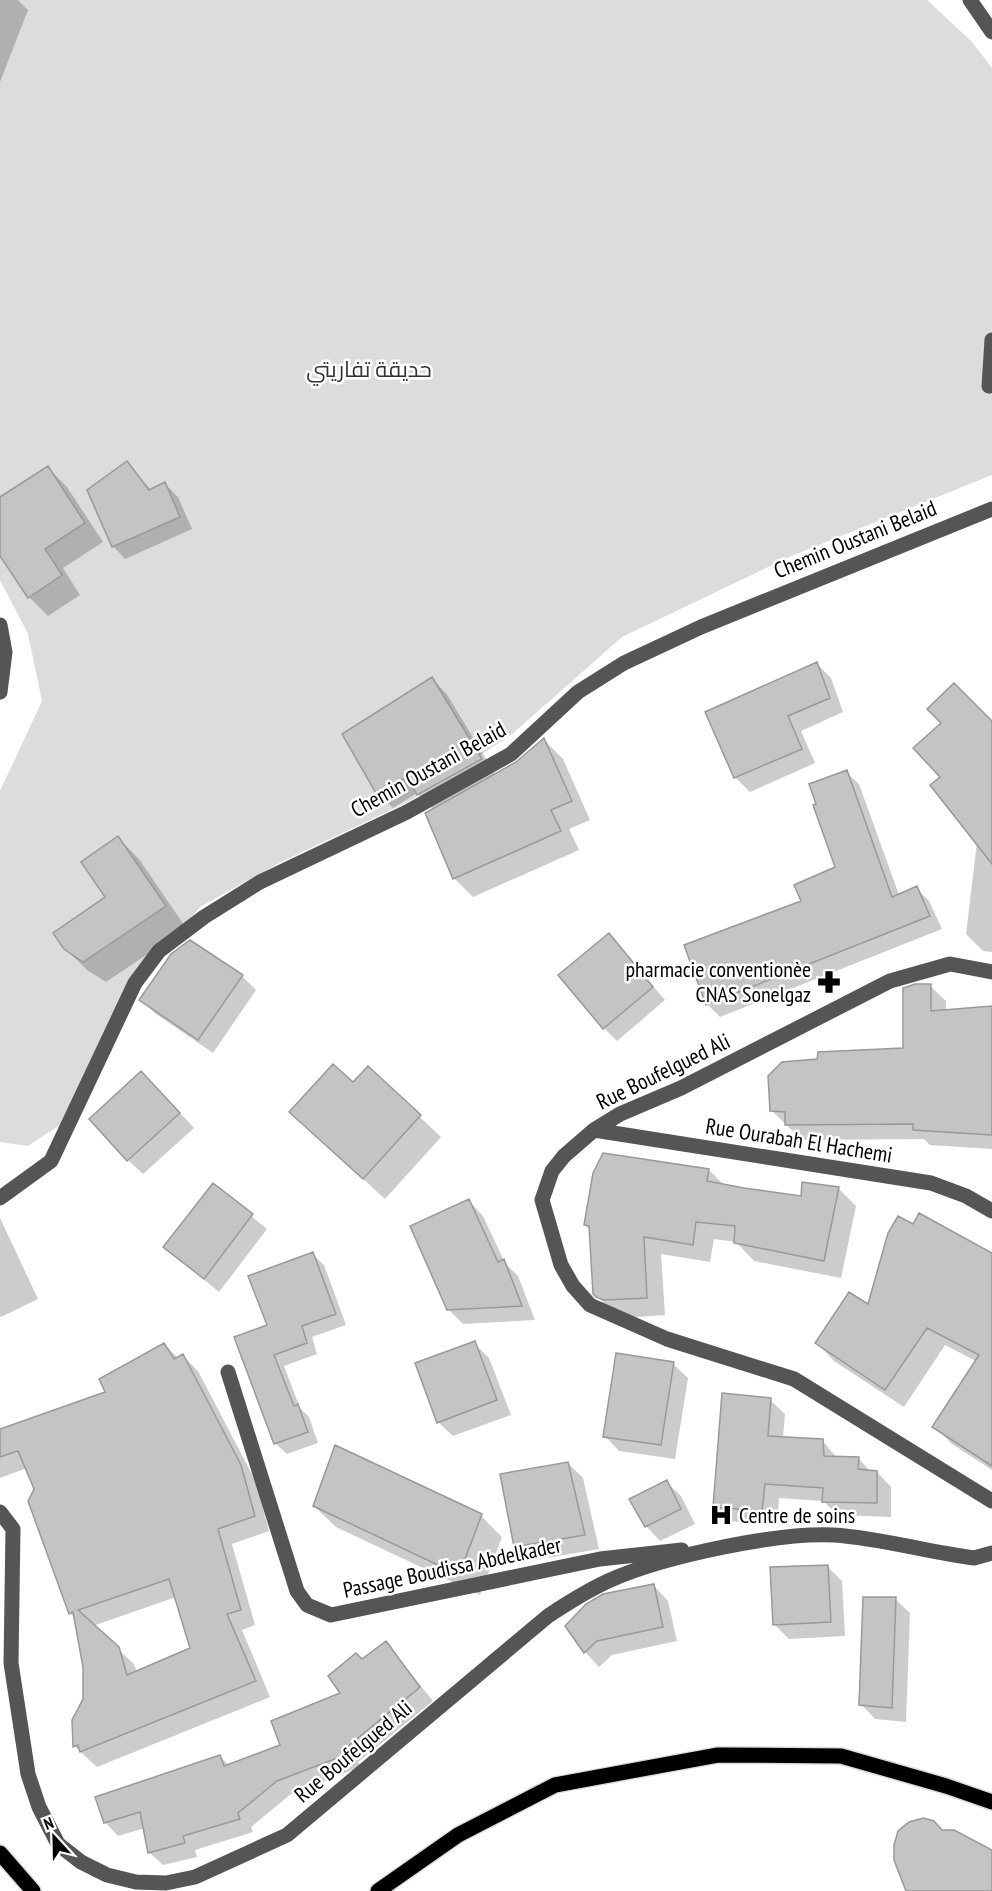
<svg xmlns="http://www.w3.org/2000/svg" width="992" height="1891" font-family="'PT Sans Narrow',Cairo,sans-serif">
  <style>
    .green { fill: #dcdcdc }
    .shadow { fill: #0003; fill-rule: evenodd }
    .building { fill: #c4c4c4; stroke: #999; stroke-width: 1.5; fill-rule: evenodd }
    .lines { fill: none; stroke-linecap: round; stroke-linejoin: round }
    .major-casing { stroke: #dbdbdb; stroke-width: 18 }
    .minor { stroke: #555; stroke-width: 15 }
    .major { stroke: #000; stroke-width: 15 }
    .labels { text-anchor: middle; stroke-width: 5; stroke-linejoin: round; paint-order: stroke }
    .park-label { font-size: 22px; fill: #333; stroke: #fff }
    .street-label { font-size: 22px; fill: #000; stroke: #fff }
    .poi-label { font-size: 22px; fill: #000; stroke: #fff; text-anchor: end }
  </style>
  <rect width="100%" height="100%" fill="#fff"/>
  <path class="green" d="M0,0H927L971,41L992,68V475L789,557L622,637L511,735L410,801L279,863L200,907L145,972L64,1122L28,1146L0,1142V791L42,701L28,634L0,580Z"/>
  <path class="shadow" d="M0,0H18L28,10L0,82Z
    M127,463L151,490L165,484L178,497L192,529L125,559L113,546Z
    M48,468L67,487L103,542L63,568L80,595L48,616L29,597L0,548V499Z
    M817,664L831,678L843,712L801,731L815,763L750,792L735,777Z
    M432,679L446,693L496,775L517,764L544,740L563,759L590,820L569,829L579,850L473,897L454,878L434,810L417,793L393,808L379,794Z
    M992,723V952L983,951L966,934L977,842L942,777Z
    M846,772L859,784L899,895L916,888L929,901L942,929L720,1017L707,1004L837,868Z
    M118,838L139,859L186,928L106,982L87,970L65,948L107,898Z
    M609,935L665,1000L617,1041L604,1028Z
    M242,976L256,990L213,1053L156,1014L141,1000Z
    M930,986L946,1001V1011L992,1007V1149L930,1145L924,1139L802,1140L771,1110L904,1049Z
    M368,1068L441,1137L385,1199L313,1133Z
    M156,1087L194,1128L143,1174L128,1160Z
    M709,1170L725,1186L802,1198L838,1188L856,1206L841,1278L754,1261L736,1242L714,1239L710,1262L661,1254L665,1315L623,1318L616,1315L595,1294L591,1231L585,1225Z
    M213,1185L267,1229L219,1292L165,1247Z
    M469,1201L483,1216L505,1263L518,1276L535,1320L463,1324L448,1309Z
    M0,1218L38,1299L1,1317L0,1316Z
    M914,1226L992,1255V1470L952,1444L934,1426L976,1361L945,1345L904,1407L834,1361L817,1343L869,1307Z
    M312,1254L324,1265L346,1325L312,1337L317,1354L284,1366L300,1408L309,1417L318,1443L287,1454L275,1443L269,1326Z
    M474,1343L489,1358L511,1415L453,1436L438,1422Z
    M164,1344L178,1358L183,1356L198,1371L256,1482L269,1531L232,1544L255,1625L242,1630L270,1697L97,1767L74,1746L84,1699V1667L75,1618L70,1613L36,1489L27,1468L0,1478V1430L107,1393ZM176,1597L192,1649L137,1672L134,1664L93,1626Z
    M673,1364L688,1378L675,1459L619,1451L605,1436Z
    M770,1400L785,1414L783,1438L822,1440L837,1458H858L871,1472H877L891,1487V1517L838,1515L823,1501L779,1498L777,1525L729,1521L715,1506Z
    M568,1463L583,1478L599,1549L530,1561L516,1546Z
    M666,1482L681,1496L695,1524L660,1541L646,1526Z
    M314,1506L481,1516L502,1537L480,1595L336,1527Z
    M828,1567L842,1581L845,1636L789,1639L775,1625Z
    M654,1586L668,1601L677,1641L612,1655L599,1667L585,1652Z
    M895,1599L910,1613L906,1722L875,1719L861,1704Z
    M386,1643L433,1701L358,1762L360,1767L291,1794L251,1827L253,1832L195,1850L197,1857L163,1865L149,1852L145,1828L118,1836L105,1822L220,1756L229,1766L282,1746L343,1694Z"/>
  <path class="building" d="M127,461L149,490L165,482L180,517L112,547L87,490Z
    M48,466L85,523L45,549L62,575L28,598L0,556V497Z
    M817,662L830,698L788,716L802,749L734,778L705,712Z
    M432,677L482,759L417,795L408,776L377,795L342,734Z
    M954,683L992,721V864L930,785L940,777L913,748L941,723L927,709Z
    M544,738L572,801L551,810L561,831L453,879L425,813L516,762Z
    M847,770L892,897L917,886L930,916L706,1005L684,945L801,901L794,885L835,867L813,805L816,804L809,784Z
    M118,836L166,906L83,962L64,949L53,933L105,897L81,862Z
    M609,933L653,987L603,1029L558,975Z
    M190,940L243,975L198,1040L139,1000L171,954Z
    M915,984H931V1011L992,1006V1135L913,1130V1124L785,1125V1112L770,1111L768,1076L782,1062L817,1059L818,1052L903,1048V988Z
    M333,1064L353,1082L368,1066L421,1115L363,1179L289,1112Z
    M141,1071L180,1113L127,1161L89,1119Z
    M603,1153L709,1169L707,1181L744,1188L801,1196L802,1182L839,1187L824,1261L734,1243L735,1226L696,1222L693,1245L644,1237L647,1298L604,1300L596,1297L593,1294L589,1226L584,1225L593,1173Z
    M213,1183L253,1214L204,1279L163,1247Z
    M469,1199L498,1262L504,1259L522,1306L447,1310L410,1226Z
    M919,1213L992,1253V1466L932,1427L979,1355L927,1328L885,1390L815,1343L849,1292L868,1304L888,1233L898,1216L913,1224Z
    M313,1252L336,1314L302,1326L307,1343L274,1355L294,1406L298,1404L308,1432L274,1444L234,1337L267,1325L248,1276Z
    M475,1341L497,1400L437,1423L415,1363Z
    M164,1343L174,1359L183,1354L241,1465L255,1516L218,1529L241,1610L227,1614L256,1681L80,1752L78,1745L73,1747L72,1720L83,1699V1667L73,1612L69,1614L28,1501L34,1489L18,1451L0,1457V1429L105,1392L99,1379ZM169,1579L190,1648L127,1675L119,1647L78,1610Z
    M616,1353L674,1362L661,1445L603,1437Z
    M722,1393L771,1398L768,1436L823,1439L824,1456L859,1457L858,1469L877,1471V1503L822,1502L823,1488L765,1484L762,1511L713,1507Z
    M335,1445L482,1514L459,1575L313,1506Z
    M568,1462L585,1535L514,1547L500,1474Z
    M667,1480L681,1509L645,1527L629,1499Z
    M828,1565L831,1622L773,1625L770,1567Z
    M654,1584L663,1627L597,1641L584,1653L565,1626L586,1604L603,1594Z
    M863,1597H896L892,1708L859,1705Z
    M386,1641L420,1687L346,1748L348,1754L277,1781L238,1813L240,1819L183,1836L185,1843L148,1853L140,1812L104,1823L95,1797L220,1755L224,1766L280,1745L271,1721L340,1693L328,1676L356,1653L362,1659Z
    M923,1818L934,1821L942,1830H954L992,1850V1891H906L894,1860V1845L898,1831L909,1822Z"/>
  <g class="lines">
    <g class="major-casing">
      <path id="major" d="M0,1853L33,1891
        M378,1891L458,1835L555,1785L718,1755L841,1756L946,1786L992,1802"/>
    </g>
    <path class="minor" d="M970,0L992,32
      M989,386L992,340
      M0,625L5,652L0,692
      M992,972L950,964L890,981L681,1088L620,1114L594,1130L564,1156L552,1171L542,1200L561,1265L573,1286L590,1305L667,1339L794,1379L992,1501
      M594,1130L931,1183L966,1196L992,1211
      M0,1198L51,1161L135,983L159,951L204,917L260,882L407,812L511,754L578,692L624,663L701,627L992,509
      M228,1372L297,1591L307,1605L331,1615L600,1559L682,1550
      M0,1512L13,1529L11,1663L28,1774L39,1807L58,1844L81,1862L107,1875L136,1882L166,1883L195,1877L287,1835L548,1616C569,1602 591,1588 615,1578C667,1556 778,1532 834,1535C880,1538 927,1552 974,1558L992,1553"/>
    <use href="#major" class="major"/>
  </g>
  <defs>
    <g id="pharmacy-bare" transform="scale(1.8)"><path d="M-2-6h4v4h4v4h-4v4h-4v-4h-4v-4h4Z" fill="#000" stroke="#fff" stroke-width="2.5" paint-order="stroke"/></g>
    <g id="hospital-bare" transform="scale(1.8)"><path d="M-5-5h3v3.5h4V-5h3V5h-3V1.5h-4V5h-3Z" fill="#000" stroke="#fff" stroke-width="2.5" paint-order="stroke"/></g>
  </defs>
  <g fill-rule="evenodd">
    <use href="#pharmacy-bare" x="829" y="982"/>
    <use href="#hospital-bare" x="721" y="1515"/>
  </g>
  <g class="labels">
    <g class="park-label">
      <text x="369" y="377">حديقة تفاريتي</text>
    </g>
    <g class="street-label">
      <text transform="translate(855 539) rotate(-22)" y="8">Chemin Oustani Belaid</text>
      <text transform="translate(428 769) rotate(-29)" y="8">Chemin Oustani Belaid</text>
      <text transform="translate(663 1071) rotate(-26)" y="8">Rue Boufelgued Ali</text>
      <text transform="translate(799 1140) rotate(9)" y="8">Rue Ourabah El Hachemi</text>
      <text transform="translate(452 1567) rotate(-12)" y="8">Passage Boudissa Abdelkader</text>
      <text transform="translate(353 1751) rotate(-40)" y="8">Rue Boufelgued Ali</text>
    </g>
    <g class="poi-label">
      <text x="811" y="977">pharmacie conventionèe<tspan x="811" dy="25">CNAS Sonelgaz</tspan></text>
      <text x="739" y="1523" text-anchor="start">Centre de soins</text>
    </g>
  </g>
  <g transform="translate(54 1837) rotate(338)" stroke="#ffffff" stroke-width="4.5" paint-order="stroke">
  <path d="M0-4.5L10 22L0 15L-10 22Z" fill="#000000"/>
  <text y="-9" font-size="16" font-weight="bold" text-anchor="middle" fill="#000000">N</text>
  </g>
</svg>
